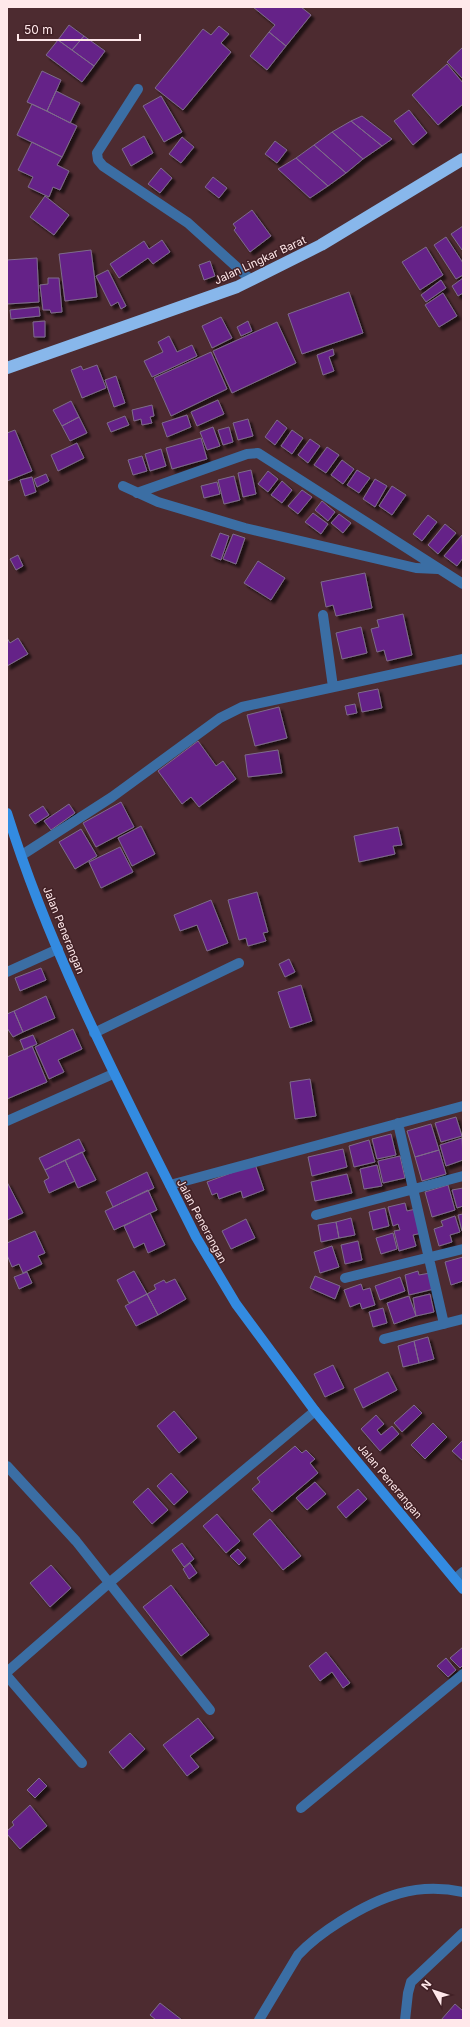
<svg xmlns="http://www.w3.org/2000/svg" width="470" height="2027" font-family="Inter,sans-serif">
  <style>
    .building { fill: #652088; stroke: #7e6c8b; filter: url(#shadow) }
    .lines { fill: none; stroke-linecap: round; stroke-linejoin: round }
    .street { stroke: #3b6ea4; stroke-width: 10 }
    .secondary { stroke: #338be1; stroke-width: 10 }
    .highway { stroke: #88b7eb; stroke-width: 12 }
    .labels { text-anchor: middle; stroke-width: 3; stroke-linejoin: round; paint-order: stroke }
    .street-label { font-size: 11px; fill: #ffe8ea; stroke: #422126 }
  </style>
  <defs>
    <filter id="shadow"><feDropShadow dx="3.5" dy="3.5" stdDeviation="1" flood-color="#0009"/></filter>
  </defs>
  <rect width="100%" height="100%" fill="#4d2b30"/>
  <path class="building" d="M253,7H301L311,15L286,46L269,32L275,25Z
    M69,25L84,36L72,50L58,40Z
    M219,26L229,34L221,43L231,52L183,110L155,88L203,29L211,35Z
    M269,32L286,46L267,70L250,56Z
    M84,36L105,51L94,66L72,50Z
    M58,40L94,66L82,82L46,55Z
    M463,47V79L447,62Z
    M447,64L463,83V104L438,125L412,95Z
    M42,71L61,80L47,111L27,102Z
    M56,91L80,103L70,123L47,111Z
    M161,96L182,132L164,142L143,106Z
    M32,104L77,126L62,157L17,135Z
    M409,110L427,133L413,145L394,121Z
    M362,116L392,139L382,146L351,121Z
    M351,121L382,146L363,159L332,132Z
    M332,132L363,159L346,173L314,145Z
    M144,136L153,153L131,166L122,149Z
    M182,137L194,147L181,163L169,154Z
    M275,141L287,150L277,163L265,154Z
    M32,142L62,157L57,165L69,171L60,190L53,187L49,197L28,187L33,177L18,170Z
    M314,145L346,173L328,186L296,158Z
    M296,158L328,186L310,198L278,169Z
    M161,168L172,178L160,193L148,184Z
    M213,177L227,188L219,198L205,187Z
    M45,196L69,215L54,235L30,217Z
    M252,210L271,236L250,252L234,230L236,228L233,224Z
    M463,226V249L462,250L451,234Z
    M446,237L463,263V275L456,279L434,245Z
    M162,240L170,252L153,264L148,258L119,278L110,264L144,241L149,249Z
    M426,247L443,275L420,290L402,262Z
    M91,250L97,297L65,301L59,254Z
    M37,258L39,302L7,304V260Z
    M210,261L215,276L204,280L199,265Z
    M108,270L126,306L121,309L118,302L111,306L96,276Z
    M48,278H59L62,312L51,313L50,310H43L40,285L48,284Z
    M463,278V293L458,296L452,286Z
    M441,280L446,288L426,302L421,295Z
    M349,292L363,333L302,354L288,314Z
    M443,293L457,316L439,327L425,305Z
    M39,307L40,316L11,319L10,310Z
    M221,317L232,338L212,348L202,326Z
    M45,321V337H34L33,322Z
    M248,321L252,331L241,336L237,327Z
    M277,322L296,363L232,393L213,351Z
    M169,336L177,352L192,345L197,356L152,377L144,361L163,352L158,342Z
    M333,349L334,355L329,357L334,371L323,375L317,355Z
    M211,352L227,389L171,416L154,378Z
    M97,365L106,388L82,398L71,370L81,366L83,370Z
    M116,376L125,403L114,407L105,380Z
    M218,400L224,414L197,426L191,412Z
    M71,401L79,417L62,426L53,410Z
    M152,405L154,416L150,417L152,423L142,425L141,419L134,421L132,410Z
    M187,415L191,427L167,437L162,423Z
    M125,416L129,425L111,432L107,423Z
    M79,417L87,433L70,441L62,426Z
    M248,419L253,436L238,440L233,423Z
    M277,420L287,428L275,445L265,437Z
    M213,427L220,446L207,450L200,432Z
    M229,427L233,442L223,445L218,430Z
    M15,430L32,471L7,481V433Z
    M292,430L303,438L292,454L281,446Z
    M201,438L207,459L172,469L166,448Z
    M310,439L320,446L308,463L298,455Z
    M77,443L84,458L58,471L51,455Z
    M327,447L339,455L326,473L314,465Z
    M161,449L166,466L150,471L145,454Z
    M142,456L147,471L133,475L128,460Z
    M342,460L354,469L343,484L331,475Z
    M251,470L256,494L243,497L238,473Z
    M357,470L370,478L359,493L347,485Z
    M268,471L278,479L268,492L258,484Z
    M46,474L49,481L37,487L34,479Z
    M234,476L240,500L224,504L218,480Z
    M32,477L36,492L25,496L20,480Z
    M375,479L387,486L375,507L363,499Z
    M282,481L292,490L282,503L271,495Z
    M217,482L220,494L204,498L201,486Z
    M392,486L406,495L392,515L379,506Z
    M302,490L312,497L298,514L288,506Z
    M322,501L335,512L328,521L315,510Z
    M313,513L328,524L321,534L305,522Z
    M339,514L351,523L343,533L331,523Z
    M428,515L437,522L422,541L413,534Z
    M445,524L456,533L438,554L428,545Z
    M220,533L229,536L221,560L211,556Z
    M233,534L245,538L236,564L223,559Z
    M462,535L463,558L457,566L444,556Z
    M18,555L23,566L16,570L10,559Z
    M258,561L285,578L271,600L244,583Z
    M365,573L372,608L336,616L333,605L326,607L321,582Z
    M403,614L412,655L387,661L384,650L377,652L371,629L379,627L377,620Z
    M361,627L367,653L342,659L336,633Z
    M7,638L10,643L18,638L28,654L7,666Z
    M378,689L382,708L362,712L358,693Z
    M355,704L357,713L347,715L345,706Z
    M279,707L287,738L255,746L247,715Z
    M198,741L216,766L223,761L236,779L199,807L191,797L182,804L158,771Z
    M278,750L282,773L248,777L245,755Z
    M121,802L134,827L96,847L83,823Z
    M69,804L75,813L51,830L44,821Z
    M43,806L49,815L35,824L29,815Z
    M141,826L155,854L132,866L118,838Z
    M398,827L402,845L393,846L395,854L359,862L354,836Z
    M81,829L97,856L75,869L59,842Z
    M120,847L133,872L101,888L89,862Z
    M257,892L268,932L263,933L266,941L248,946L246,938L239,940L228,900Z
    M211,900L228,943L207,951L197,925L180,931L174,915Z
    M289,959L295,972L285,977L279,964Z
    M41,968L46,980L20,991L15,978Z
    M301,985L312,1021L290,1028L278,992Z
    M46,996L55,1018L23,1032L14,1011Z
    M14,1011L23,1032L13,1037L7,1028V1014Z
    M73,1029L82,1049L58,1060L64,1072L49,1079L35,1047Z
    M33,1035L37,1044L24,1050L20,1040Z
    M32,1046L47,1082L7,1099V1057Z
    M310,1079L316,1116L295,1119L290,1082Z
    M456,1117L462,1136L441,1142L435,1123Z
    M431,1124L439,1150L415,1157L407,1131Z
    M391,1134L396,1155L377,1159L372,1139Z
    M462,1138L463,1160L446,1166L440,1145Z
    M79,1139L85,1151L45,1170L39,1158Z
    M369,1140L375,1162L354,1167L349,1146Z
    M343,1149L347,1167L312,1176L308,1157Z
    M439,1150L446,1174L422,1181L415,1157Z
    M82,1152L96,1180L78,1188L65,1160Z
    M400,1156L405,1178L383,1183L378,1161Z
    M65,1160L75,1181L49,1193L44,1181L49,1178L45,1170Z
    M255,1164L264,1190L243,1198L241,1191L219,1199L217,1193L212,1195L207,1182Z
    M377,1165L382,1186L364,1189L360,1169Z
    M147,1172L154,1188L113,1207L106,1192Z
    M347,1174L352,1193L315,1201L311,1182Z
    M7,1182L23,1213L7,1220Z
    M448,1185L455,1210L432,1217L425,1192Z
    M463,1188V1206L457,1208L452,1190Z
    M148,1190L157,1210L114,1230L105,1211Z
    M405,1203L407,1211L416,1209L422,1233L413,1235L416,1246L399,1251L394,1231L400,1230L398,1224L393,1226L388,1207Z
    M385,1208L389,1226L373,1230L369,1212Z
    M150,1213L165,1245L148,1253L144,1243L134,1248L124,1226Z
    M463,1214V1231H462L458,1215Z
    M455,1216L460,1232L450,1235L452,1242L439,1246L434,1229L443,1226L441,1221Z
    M351,1218L355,1235L339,1238L336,1222Z
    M246,1219L255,1238L231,1249L222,1231Z
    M336,1222L339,1238L321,1242L318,1225Z
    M35,1231L45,1253L38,1256L42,1264L23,1273L19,1264L12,1267L7,1255V1243Z
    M393,1233L397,1249L381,1254L376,1238Z
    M358,1241L362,1260L345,1264L341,1245Z
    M332,1246L339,1267L320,1273L314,1252Z
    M463,1257V1281L451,1285L445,1262Z
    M134,1271L147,1294L129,1303L117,1280Z
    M418,1271L419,1275L430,1273L434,1289L409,1295L405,1275Z
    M27,1272L32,1283L19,1289L14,1277Z
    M315,1276L340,1286L335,1299L310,1288Z
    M400,1277L405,1291L380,1300L375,1286Z
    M175,1279L186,1299L158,1315L147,1294L156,1289L154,1285L164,1280L166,1283Z
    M361,1284L363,1290L370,1288L375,1305L362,1309L360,1303L350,1307L344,1290Z
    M147,1294L158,1315L136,1326L125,1306Z
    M430,1294L434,1312L416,1316L413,1298Z
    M409,1296L416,1316L394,1324L387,1303Z
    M383,1308L387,1323L373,1327L369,1312Z
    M428,1337L434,1359L419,1363L414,1341Z
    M414,1341L419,1363L403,1367L398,1346Z
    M333,1365L344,1388L325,1397L314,1374Z
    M388,1372L397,1390L363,1408L354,1389Z
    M414,1405L422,1413L402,1432L394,1423Z
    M174,1411L197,1438L179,1453L157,1426Z
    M376,1415L384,1424L377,1430L381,1435L392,1426L399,1434L380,1451L361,1429Z
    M433,1423L447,1437L425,1459L411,1445Z
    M463,1440V1461L452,1451Z
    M295,1446L302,1453L306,1450L315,1459L310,1463L318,1473L272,1512L252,1489L260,1482L257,1478Z
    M171,1473L188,1492L174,1505L157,1486Z
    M315,1482L326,1494L307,1510L296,1498Z
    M148,1488L168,1510L152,1524L133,1502Z
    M358,1489L367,1499L346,1518L337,1507Z
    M217,1514L240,1541L226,1553L203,1526Z
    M270,1519L301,1556L283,1570L253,1534Z
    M182,1543L194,1559L184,1567L172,1550Z
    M238,1549L246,1558L239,1565L230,1556Z
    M190,1563L197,1573L189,1579L183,1569Z
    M51,1565L71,1588L50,1607L30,1583Z
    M171,1585L209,1635L181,1656L143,1607Z
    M463,1647V1665L460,1668L450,1658Z
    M326,1652L350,1683L343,1688L332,1672L320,1681L309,1666Z
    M446,1658L456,1670L448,1677L437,1666Z
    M198,1718L214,1738L190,1756L199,1767L187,1776L163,1745Z
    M130,1733L145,1749L123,1769L109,1752Z
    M39,1778L47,1786L35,1798L27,1790Z
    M30,1805L47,1826L20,1849L7,1834V1831L14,1825L12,1822Z
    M160,2003L182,2020H156L150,2015Z
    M455,2004L463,2011V2020H441Z"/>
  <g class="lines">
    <path class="street" d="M138,89L97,153L98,160L103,166L188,223L251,280
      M123,486L158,502L245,528L416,568L438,569
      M137,493L247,454L258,453L463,584
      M323,615L333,687
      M22,855L112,797L220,718L242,707L463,659
      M7,972L58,949
      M94,1033L239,963
      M7,1121L113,1074
      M398,1123L444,1324
      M170,1185L463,1106
      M316,1215L463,1176
      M345,1278L463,1249
      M384,1339L463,1319
      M7,1466L76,1541L210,1710
      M455,1579L463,1572
      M7,1672L109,1583L315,1411
      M7,1676L82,1763
      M301,1808L463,1674
      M259,2020L298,1955C311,1941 325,1931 341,1921C381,1896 416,1882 463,1892
      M405,2020L408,1993L411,1982L463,1933"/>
    <path class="secondary" d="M7,813C53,961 127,1099 196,1237L236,1304L315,1411L463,1589"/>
    <path class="highway" d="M7,368L237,287L321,245L463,159"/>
  </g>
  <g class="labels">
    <g class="street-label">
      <text transform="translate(260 260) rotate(-25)" y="4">Jalan Lingkar Barat</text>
      <text transform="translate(64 930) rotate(68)" y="4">Jalan Penerangan</text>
      <text transform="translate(202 1221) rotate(62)" y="4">Jalan Penerangan</text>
      <text transform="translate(390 1481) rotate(50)" y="4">Jalan Penerangan</text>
    </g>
  </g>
  <rect width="470" height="2027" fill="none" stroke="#ffe8ea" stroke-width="16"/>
  <g transform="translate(434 1991) rotate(309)" stroke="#422126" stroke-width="3" paint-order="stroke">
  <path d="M0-3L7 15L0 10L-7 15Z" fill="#ffe8ea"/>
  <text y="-6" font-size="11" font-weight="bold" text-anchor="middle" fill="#ffe8ea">N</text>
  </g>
  <path d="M18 34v6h122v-6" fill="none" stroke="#ffe8ea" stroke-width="2"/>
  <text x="24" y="34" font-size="12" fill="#ffe8ea" stroke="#422126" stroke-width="3" paint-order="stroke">50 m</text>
</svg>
